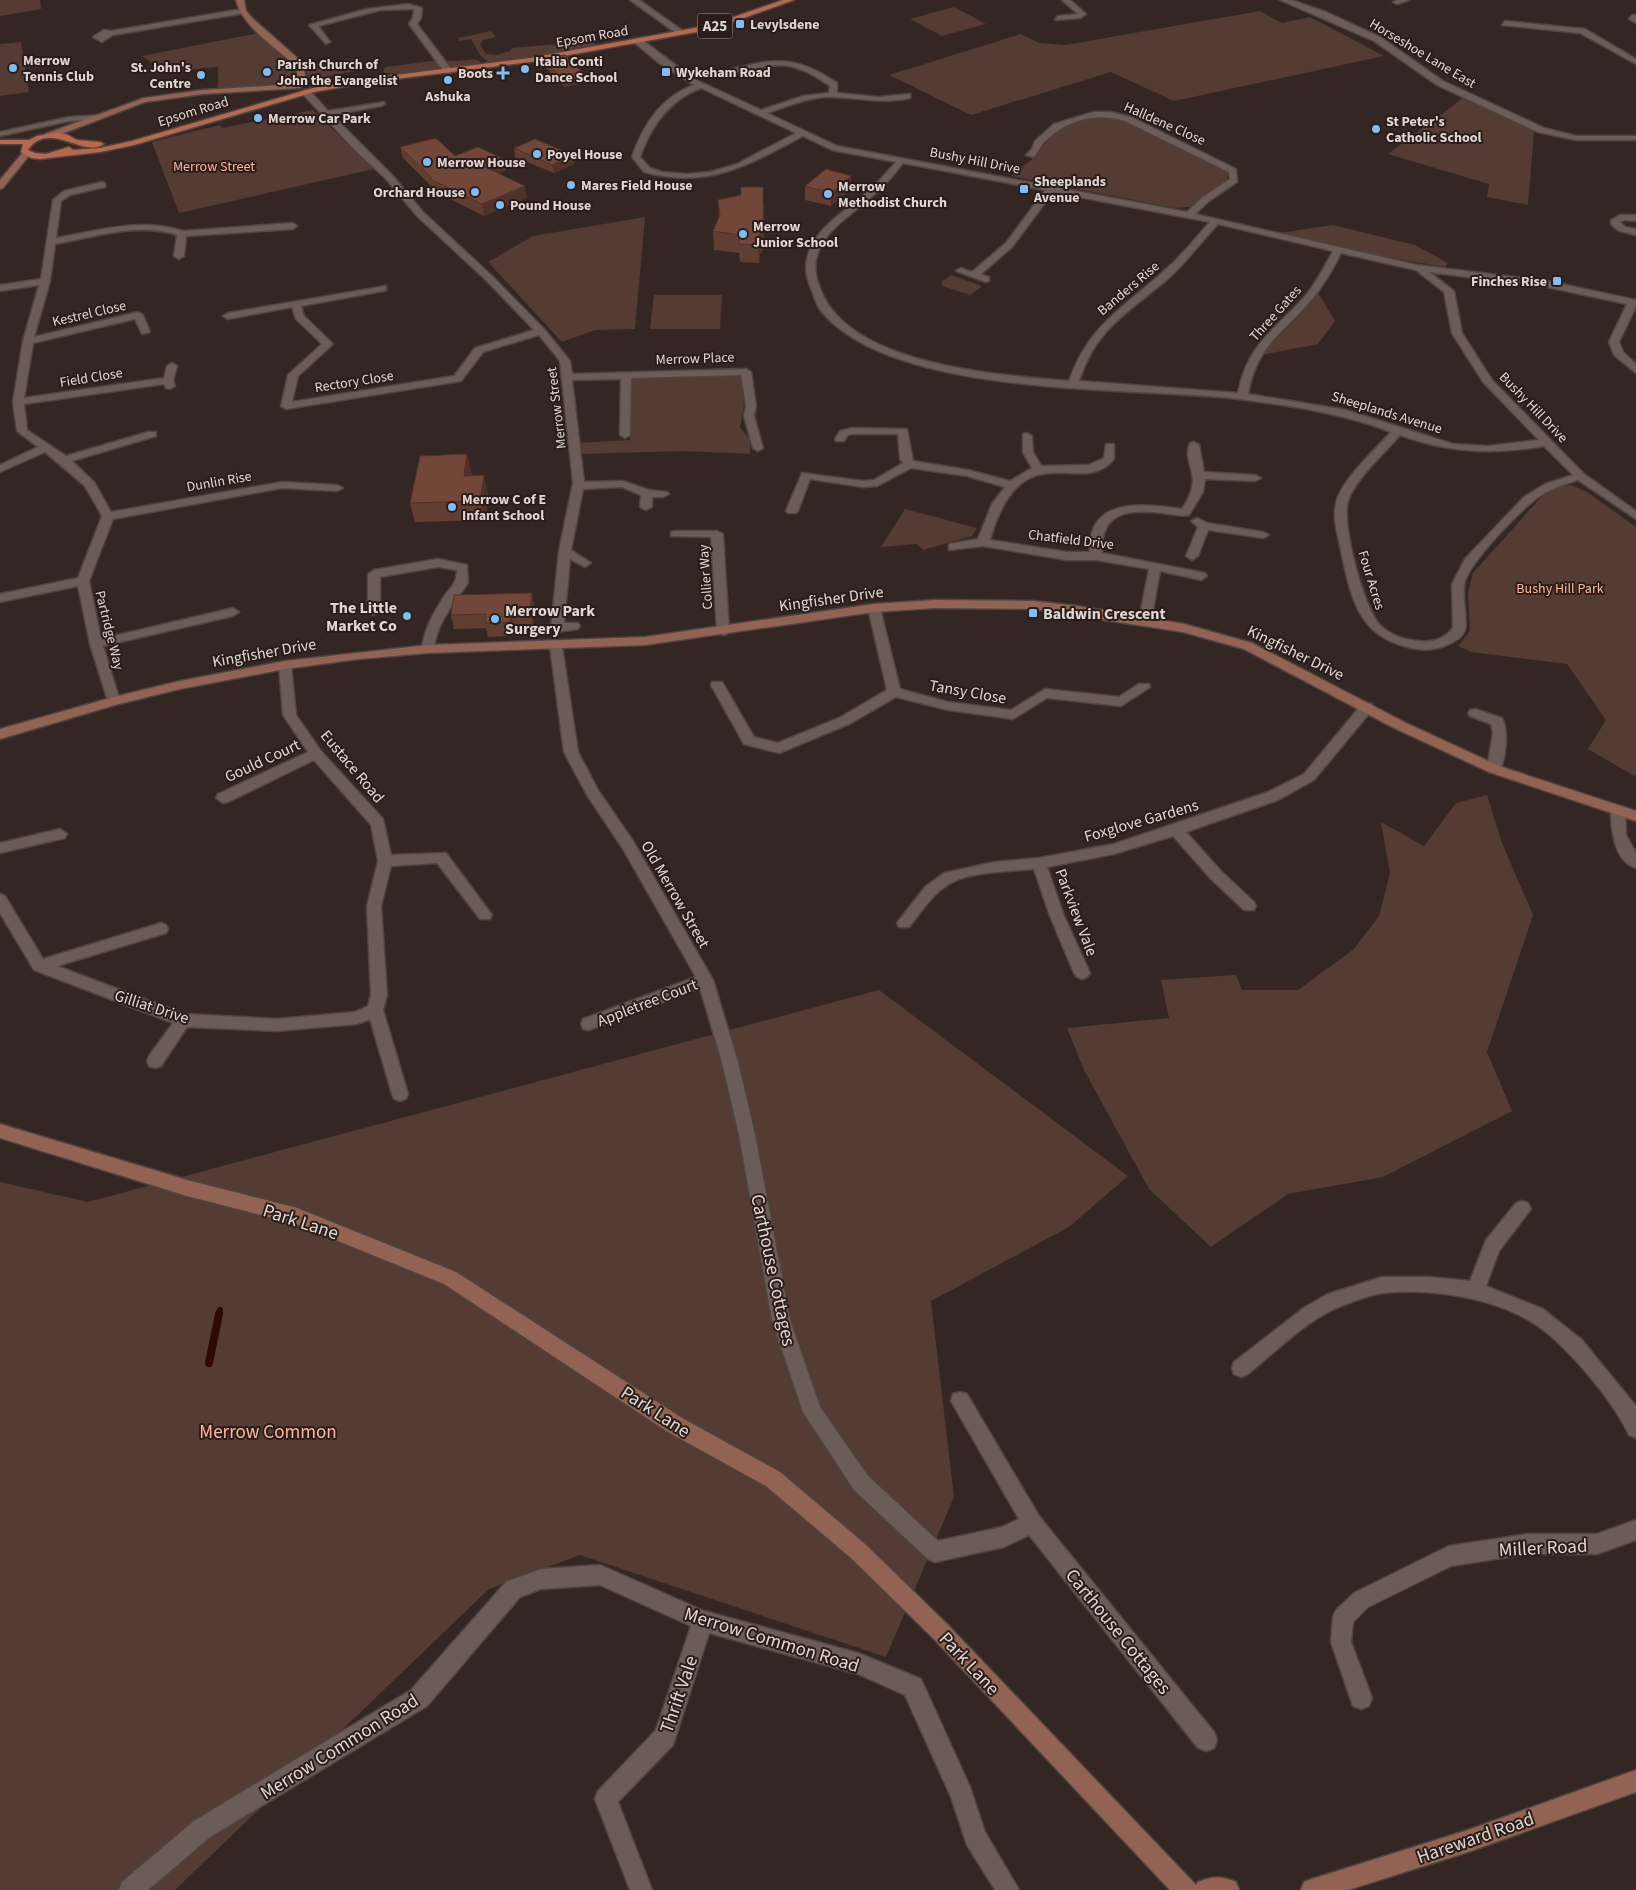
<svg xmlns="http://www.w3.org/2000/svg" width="1636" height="1890" font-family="'Source Sans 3',sans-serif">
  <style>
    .green { fill: #543b33 }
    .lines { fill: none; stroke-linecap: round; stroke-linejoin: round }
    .stream-far1 { stroke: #2e0a01; stroke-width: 6 }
    .stream { stroke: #2e0a01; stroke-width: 8 }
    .street-casing { stroke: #4e4440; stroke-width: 3 }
    .secondary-casing { stroke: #4e4440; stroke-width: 3 }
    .primary-casing { stroke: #4e4440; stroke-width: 3 }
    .street { fill: #6b5c57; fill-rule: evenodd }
    .secondary { fill: #926252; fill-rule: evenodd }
    .primary { fill: #b9684d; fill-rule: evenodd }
    .wall { fill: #623d31 }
    .shaded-wall { fill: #503228 }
    .building { fill: #724739; stroke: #503228 }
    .poi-dot { fill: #7ebdf9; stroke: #2a1d19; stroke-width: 2 }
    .labels { text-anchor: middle; stroke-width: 4; stroke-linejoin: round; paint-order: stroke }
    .far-poi-label { font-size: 14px; font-weight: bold; fill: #e0d7d4; stroke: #2a1d19; text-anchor: start }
    .far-street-label { font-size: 14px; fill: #e0d7d4; stroke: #2a1d19 }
    .far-park-label { font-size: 14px; fill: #ffb59d; stroke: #2a1d19 }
    .shield { fill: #2a1d19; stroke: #a99f9c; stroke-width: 1 }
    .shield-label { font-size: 15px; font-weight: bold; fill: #e0d7d4 }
    .street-label { font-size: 16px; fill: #e0d7d4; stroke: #2a1d19 }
    .poi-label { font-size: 16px; font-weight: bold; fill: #e0d7d4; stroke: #2a1d19; text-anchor: start }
    .near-street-label { font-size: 19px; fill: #e0d7d4; stroke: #2a1d19 }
    .near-park-label { font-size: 19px; fill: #ffb59d; stroke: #2a1d19 }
  </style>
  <rect width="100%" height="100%" fill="#342723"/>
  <path class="green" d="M0,0H40L41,9L0,16Z
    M954,7L986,24L942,36L910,19Z
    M1260,11L1282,23L1310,17L1384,56L1174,101L1111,72L971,115L889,75L1021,34L1039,43L1065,45Z
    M491,31L496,37L483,40L480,45L486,54L498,55L510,51L512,48L559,44L571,40L583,43H595L596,46L489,63L480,55L471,39L459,41V38Z
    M259,33L296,66L295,83L218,88V67L164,72L142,56Z
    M21,42L29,92L0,96V44Z
    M350,59L355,71L330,76L328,81L308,79L306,65Z
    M474,59L481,62C468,68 395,77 383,72L385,67L432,61H459Z
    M1463,98L1534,131L1528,205L1487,197L1489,184L1388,154Z
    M313,110L374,169L179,213L152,142L220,125L222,128Z
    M1099,115L1123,120L1223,168L1228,172L1227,180L1190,207L1175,208L1011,176L1037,155L1056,129Z
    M645,217L635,329L595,330L562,342L488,262L533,236Z
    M1333,225L1415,245L1448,263L1445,267L1357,252L1279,233Z
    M951,275L982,286L970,295L942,286L941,282Z
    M1318,293L1335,321L1318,344L1261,355Z
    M654,295H722L720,329H650Z
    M740,374L744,406L740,427L750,440V454L684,451L581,454L578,443L630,440L632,378Z
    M1571,485L1587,492L1636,527V777L1588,749L1606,720L1567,664L1471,652L1458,646L1470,631L1468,592L1473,573L1545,493L1556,487Z
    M905,509L977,528L972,536L923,550L917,544L881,547Z
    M1487,795L1502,843L1533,915L1487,1052L1512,1111L1383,1177L1288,1194L1211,1247L1149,1189L1084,1070L1067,1028L1169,1018L1161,980L1236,975L1242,990H1298L1354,949L1379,916L1390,873L1381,822L1424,846L1456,803Z
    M879,990L1128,1176L1069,1227L931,1301L954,1497L886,1657L580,1555L489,1589L175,1890H0V1182L88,1202Z"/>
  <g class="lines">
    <path class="stream-far1" d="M219,1316L220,1310"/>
    <path class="stream" d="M209,1363L219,1314"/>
    <g class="street-casing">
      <path id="street" d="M630,0H639L686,33L679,35Z
        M1062,0H1070L1086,14L1080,18L1055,20L1058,16L1078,14Z
        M1280,0H1291L1326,12L1380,37L1443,81L1544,128L1576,136H1636V140H1576L1538,132L1437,85L1374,41Z
        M1397,0H1409L1397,4L1393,2Z
        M408,4L422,8L421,18L417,24L451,69V73H445L409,24L413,18L414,9L381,10L318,26L330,42L326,44L309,25L367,9Z
        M242,9L245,13L113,35L102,42L93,37L104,30L111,31Z
        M1633,15H1636V23L1629,19Z
        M1505,21L1585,29L1636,59V64L1580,33L1502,25Z
        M635,39H641L694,79L761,110L803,96L829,93L830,86C790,58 777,63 732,74H729V70C775,58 796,55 837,83V93L878,97L910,94V98C880,105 853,96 824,97C804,99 786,107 767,113L837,146L1187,212L1203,197L1230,179L1229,172L1125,121C1095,112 1067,120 1045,141C1040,146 1039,152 1033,157L1026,155L1032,149L1035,141L1054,124L1094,112H1110L1131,117L1236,169L1237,182L1209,201L1195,214L1417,265L1547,281L1636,300V306L1619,342L1623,352L1636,364V373L1614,355L1609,342L1627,304L1547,287L1429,272L1454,291L1462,333L1492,380L1584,474L1636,511V519L1578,480C1565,484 1552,488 1540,496C1522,508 1471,561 1465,581C1461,596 1468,619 1465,630C1461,641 1444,647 1434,649C1424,651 1414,649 1404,646C1358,634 1351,596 1342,556C1339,538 1332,521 1336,503C1341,480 1375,450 1391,432C1342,413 1291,406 1239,399C1130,386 894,399 821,311C817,306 815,299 813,293C807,279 804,270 808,255C815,228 846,211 866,193C877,184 886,173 896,162L832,150L803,136C746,166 710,189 644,172L632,157C643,125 661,97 694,85L659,63L635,43ZM701,88L796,133L737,164L710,172L686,174L662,172L650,168L640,157C651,126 669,100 701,88ZM903,163L1045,190L1006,243L972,272L961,268L956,271L986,282L989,281V277L981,274L1012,247L1053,192L1210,222C1195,238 1182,256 1165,270C1124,308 1089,324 1069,381C1000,375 854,366 822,293C816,278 812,266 819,250C828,228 853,214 869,199C882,189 893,176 903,163ZM1218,224L1333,251C1325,266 1317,281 1307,294C1276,330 1248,342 1238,393L1079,381C1097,326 1130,312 1171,276C1188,260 1202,241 1218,224ZM1341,253L1416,270L1444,292L1452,333L1483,382L1539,440L1488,446L1453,444L1346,410L1248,394C1257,344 1282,335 1312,299C1324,285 1333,269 1341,253ZM1400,435C1448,453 1494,455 1544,446L1573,475L1545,484L1524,497L1465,559L1452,584L1453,628C1444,639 1432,643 1419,641C1405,640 1390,635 1380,625C1364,608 1341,524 1348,501C1355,479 1385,453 1400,435Z
        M303,90H309L328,111L384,102L385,104L381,106L332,115L392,175L423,212L492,276L544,329L570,361L572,374L746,369L751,372L756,406L754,416L763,448L758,451L753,448L744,416L746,406L741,375L631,378L630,435L625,438L620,435L621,379L572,380L584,482L623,481L649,490L667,492L669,494L663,497H652V507L646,510L640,507L641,495L622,487L583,489L571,550L591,563L585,567L570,559L564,623H578L580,626L578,629L557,632L551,628L559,551L573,483L560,361L539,335L483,352L461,381L286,409L281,406L288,375L322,344L296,319L292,307L228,319L223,316L228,313L386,286V290L383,291L301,306L304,316L333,344L298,376L292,402L454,376L475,348L534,330L486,280L417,216L386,179L355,150L303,94Z
        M101,115V119H98L69,121L0,136V132L69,117Z
        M102,182L105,183V187L70,195L61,201L56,238C98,231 140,217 183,231L293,223L297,226L293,229L186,236L184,256L179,259L174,256L177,235C138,222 95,237 55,244L50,281L34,337L138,312L143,315L150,332L142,334L135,319L33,343L24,398L164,378L167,366L172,363L177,366L173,380L175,386L170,389L166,388L164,384L24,404L27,430L66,456L148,432H156V436L72,461L94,482L111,512L282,482L337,485L343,488L337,491L282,488L113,519L89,581L101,639L233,608L239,612L233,616L103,646L120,701L114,705L108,701L90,644L78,586L0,602V594L78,578L102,516L85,486L45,452L0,472V465L38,447L17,431L13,402L23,341L39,285L0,291V285L41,279L53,200L64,191Z
        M1620,215H1636V221L1625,220L1620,222L1625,227L1636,229V235L1619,231L1611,224V220Z
        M852,428L907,429L913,461L968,470L1010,481L1032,468L1023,452V434L1027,433L1032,436L1033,452L1041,466L1089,465L1104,458L1106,444H1114V459C1081,500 1022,428 990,540L1067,552H1090C1087,497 1143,503 1182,509C1206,474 1181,466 1190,443L1194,442L1199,445L1204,472L1255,475L1261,478L1255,481L1205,479L1203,492L1189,515C1181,517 1171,514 1162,513C1128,509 1100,512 1102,553L1205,573L1207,576L1201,580L1160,571L1151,621L1145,625L1139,621L1149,569L1096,560H1067L983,546L949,550V544L978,539L992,504L1005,487L967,476L911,468L877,486L863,487L810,479L798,511L796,513H788L786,511L802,473L863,481L874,480L903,463L900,459L898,434H852L848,435L844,441H836L835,439L840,431Z
        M1197,518L1207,523L1263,532L1269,535L1263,538L1208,530L1198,556L1192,560L1186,556L1198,527L1191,521Z
        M675,531H717L723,534L729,631L727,634L723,635L717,631L711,537L671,536V532Z
        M438,559L467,565L468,583C454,603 436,624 434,649L428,653L422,649C423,632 434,612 443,598C451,586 456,586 457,570L438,567L380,577V611L374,615L368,611V574L374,570Z
        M874,604L880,608L900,689L948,702L1011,710L1045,689L1119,697L1139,684H1149L1150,687L1121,706L1047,698L1013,719L948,710L896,697L849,724L784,751L779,753L744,744L711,685L712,682H722L754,737L778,743L839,718L887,690L868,608Z
        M556,642L562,646L578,752L598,790L633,841L713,980L738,1062L755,1135L790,1320L820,1407L868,1476L938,1541L1002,1527L1019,1519L951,1401L953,1394L960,1392L967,1394L1039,1516L1214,1732L1217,1740L1214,1748L1206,1751L1198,1748L1029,1535L1004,1547L935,1562L928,1559L854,1490L803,1412L772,1320L739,1135L722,1062L700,988L589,1030L583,1029L581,1024L583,1019L696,977L623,849L587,795L564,752L550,646Z
        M285,661L291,665L296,715L321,751L383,819L391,855L446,853L492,915L490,919H480L437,863L391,866L381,906L387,995L383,1010L408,1094L406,1099L400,1101L394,1099L392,1094L370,1019L357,1024L277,1031L187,1027L161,1066L155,1068L149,1066L147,1061L149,1056L173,1023L34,970L0,913V894L5,896L43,959L161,923L166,925L168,929L166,933L57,966L184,1014L277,1019L355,1012L368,1006L371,995L367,906L378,861L371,825L314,760L228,802L223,803L216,798L218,794L308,752L283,715L279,665Z
        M1367,703L1372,704L1373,707L1372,710L1314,780L1278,800L1186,832L1221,871L1254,902L1256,906L1254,910H1244L1211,879L1173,836L1114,854L1047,867L1064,916L1090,973L1087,977L1082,979L1077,977L1074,973L1050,916L1034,869C1012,871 971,872 953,882C934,891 922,911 909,927H899L897,923L925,887L944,873L995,862L1039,858L1114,844L1268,792L1304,774L1362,704Z
        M1475,709L1502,718C1509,731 1506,759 1499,772H1489L1487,769L1493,733L1491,724L1470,716L1468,713L1470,710Z
        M1618,807L1625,812L1626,835L1636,853V868C1615,862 1611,831 1611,812Z
        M60,829L67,834L65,838L0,853V843Z
        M1522,1201L1528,1203L1531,1209L1499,1251L1486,1286L1543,1309L1582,1340L1636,1406V1438L1629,1435C1613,1400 1563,1340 1530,1321C1490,1297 1429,1288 1383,1293C1368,1295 1346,1304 1332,1310C1303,1324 1273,1354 1248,1374L1241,1377L1234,1374L1232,1368L1234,1362L1305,1307L1328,1294L1382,1277H1429L1470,1281L1486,1240L1516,1203Z
        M1636,1520V1540L1597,1554H1527L1451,1566L1368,1607L1353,1622L1351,1642L1372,1698L1369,1706L1361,1709L1353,1706L1331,1642L1333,1617L1336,1610L1354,1593L1449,1546L1527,1534H1597Z
        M600,1565L704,1611L858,1653L921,1679L970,1787L985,1832L1019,1890H995L967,1845L951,1797L905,1695L858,1674L709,1633L673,1745L618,1802L652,1890H630L595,1799L598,1791L656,1730L691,1626L600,1585L541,1589L520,1597L427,1706L210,1837L148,1890H119L122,1882L194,1821L411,1690L506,1582L541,1569Z"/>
    </g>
    <g class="secondary-casing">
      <path id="secondary" d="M236,0H244L246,11L252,18L303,63L306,80L300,88L203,94L145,102L51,138H45V134L144,98L203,90L295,84L298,80L296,66C277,49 241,25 236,0Z
        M24,151L31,153L3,188L0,189V180Z
        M935,600L1033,601L1077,606L1184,624L1252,643L1404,722L1499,766L1636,811V821L1489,772L1394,728L1244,649L1183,632L1033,609L935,608L874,612L645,645L428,653L359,659L285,669L180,689L115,705L0,739V729L114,697L180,681L285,661L428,645L645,637L874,604Z
        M0,1124L187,1180L297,1208L456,1272L682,1418L780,1472L865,1544L948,1625L1196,1885L1198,1882C1212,1876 1222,1876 1236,1882L1239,1890H1170L934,1639L851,1558L766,1486L668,1432L444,1284L296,1224L187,1196L0,1138Z
        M1636,1770V1792L1468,1852L1348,1890H1301L1304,1882L1312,1879L1468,1830Z"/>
    </g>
    <g class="primary-casing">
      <path id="primary" d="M783,0H794L713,29L530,62L364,83L314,92L134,145L100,152L40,159L31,158L21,152L23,144H0V140H29L37,136L56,133L66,134L77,140L100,142L104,144C83,159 49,119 28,150L35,153L46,154L69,147L73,150L100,148L132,141L313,88L364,79L530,58L711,25Z"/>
    </g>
    <use href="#street" class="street"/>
    <use href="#secondary" class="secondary"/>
    <use href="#primary" class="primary"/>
  </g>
  <path class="wall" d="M542,59L587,82L565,87L543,65Z
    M400,147L455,156L504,159L506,170L498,174L527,198L484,216L432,190L431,186L403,158Z
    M514,148L573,155L574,164L554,173L515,157Z
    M851,176V189L831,206L805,200V186Z
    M718,200L764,205V249L760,254L759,263L740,262L739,253L714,250L713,231L719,219Z
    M472,474L471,475L488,494L485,520L415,522L410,503Z
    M535,608L533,628H514L513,636L488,637L486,628L454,629L451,615Z"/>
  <path class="shaded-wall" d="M586,76L587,82L565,87L564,80Z
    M573,155L574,164L554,173L552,165Z
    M504,159L506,170L487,178L485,167Z
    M851,176V189L831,206V193Z
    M525,186L527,198L484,216L482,204Z
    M763,187L764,249L760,254L759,263L758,245Z
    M467,454L472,474L468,495L464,476Z
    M484,475L488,494L485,520L480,501Z
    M532,593L535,608L533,628L530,613Z
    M511,614L514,628L513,636L510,622Z"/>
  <path class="building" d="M565,55L586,76L564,80L542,59Z
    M436,138L455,156L478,147L504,159L485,167L525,186L482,204L430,179L432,178L400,147Z
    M535,139L573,155L552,165L514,148Z
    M826,169L851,176L831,193L805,186Z
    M741,187H763V230L759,235L758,245L739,244V235L713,231L720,215L718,200L741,195Z
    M467,454L464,476L484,475L480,501L410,503L420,456Z
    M532,593L530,613L511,614L510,622L485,623L486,614L451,615L454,595Z"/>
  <g class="poi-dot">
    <rect x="735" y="19" width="10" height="10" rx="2.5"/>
    <circle cx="13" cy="68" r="5"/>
    <circle cx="525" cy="69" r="5"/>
    <circle cx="267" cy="72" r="5"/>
    <rect x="661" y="67" width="10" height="10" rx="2.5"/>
    <path d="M500.5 65.5h5v5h5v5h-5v5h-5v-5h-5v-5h5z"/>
    <circle cx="201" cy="75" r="5"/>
    <circle cx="448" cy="80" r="5"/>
    <circle cx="258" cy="118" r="5"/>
    <circle cx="1376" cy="129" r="5"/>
    <circle cx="537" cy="154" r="5"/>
    <circle cx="427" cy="162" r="5"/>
    <circle cx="571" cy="185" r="5"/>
    <rect x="1019" y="184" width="10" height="10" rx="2.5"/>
    <circle cx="475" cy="192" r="5"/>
    <circle cx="828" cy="194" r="5"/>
    <circle cx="500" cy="205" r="5"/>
    <circle cx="743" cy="234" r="5"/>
    <rect x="1552" y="276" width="10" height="10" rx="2.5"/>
    <circle cx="452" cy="507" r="5"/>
    <rect x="1028" y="608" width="10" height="10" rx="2.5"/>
    <circle cx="407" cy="616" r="5"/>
    <circle cx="495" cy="619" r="5"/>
  </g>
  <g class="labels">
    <g class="far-poi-label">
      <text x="750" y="29">Levylsdene</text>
      <text x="23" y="65">Merrow<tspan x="23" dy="16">Tennis Club</tspan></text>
      <text x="535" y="66">Italia Conti<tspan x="535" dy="16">Dance School</tspan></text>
      <text x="277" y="69">Parish Church of<tspan x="277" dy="16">John the Evangelist</tspan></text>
      <text x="191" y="72" text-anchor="end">St. John's<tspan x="191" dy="16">Centre</tspan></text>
      <text x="676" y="77">Wykeham Road</text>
      <text x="493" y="78" text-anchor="end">Boots</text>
      <text x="448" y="101" text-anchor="middle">Ashuka</text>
      <text x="268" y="123">Merrow Car Park</text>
      <text x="1386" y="126">St Peter's<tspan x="1386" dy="16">Catholic School</tspan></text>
      <text x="547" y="159">Poyel House</text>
      <text x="437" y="167">Merrow House</text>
      <text x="1034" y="186">Sheeplands<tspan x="1034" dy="16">Avenue</tspan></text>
      <text x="581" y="190">Mares Field House</text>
      <text x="838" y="191">Merrow<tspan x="838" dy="16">Methodist Church</tspan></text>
      <text x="465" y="197" text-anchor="end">Orchard House</text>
      <text x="510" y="210">Pound House</text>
      <text x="753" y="231">Merrow<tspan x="753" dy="16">Junior School</tspan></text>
      <text x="1547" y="286" text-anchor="end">Finches Rise</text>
      <text x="462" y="504">Merrow C of E<tspan x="462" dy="16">Infant School</tspan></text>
    </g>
    <g class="far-street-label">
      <text transform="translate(592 36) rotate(-10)" y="5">Epsom Road</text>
      <text transform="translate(1423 53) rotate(31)" y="5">Horseshoe Lane East</text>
      <text transform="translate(193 111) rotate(-17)" y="5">Epsom Road</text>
      <text transform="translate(1165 123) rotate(24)" y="5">Halldene Close</text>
      <text transform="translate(975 160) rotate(11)" y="5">Bushy Hill Drive</text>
      <text transform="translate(1128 288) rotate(-40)" y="5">Banders Rise</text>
      <text transform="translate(89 313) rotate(-13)" y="5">Kestrel Close</text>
      <text transform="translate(1275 313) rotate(-48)" y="5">Three Gates</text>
      <text transform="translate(695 358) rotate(-2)" y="5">Merrow Place</text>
      <text transform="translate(91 377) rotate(-9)" y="5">Field Close</text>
      <text transform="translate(354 381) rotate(-9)" y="5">Rectory Close</text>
      <text transform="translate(1534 407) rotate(46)" y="5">Bushy Hill Drive</text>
      <text transform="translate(556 408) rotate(-97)" y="5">Merrow Street</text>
      <text transform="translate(1387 412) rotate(17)" y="5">Sheeplands Avenue</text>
      <text transform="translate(219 481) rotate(-10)" y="5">Dunlin Rise</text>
      <text transform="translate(1071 539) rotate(7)" y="5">Chatfield Drive</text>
      <text transform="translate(705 577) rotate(-94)" y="5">Collier Way</text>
      <text transform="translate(1372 580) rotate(73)" y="5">Four Acres</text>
      <text transform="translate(110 630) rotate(76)" y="5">Partridge Way</text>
    </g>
    <g class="far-park-label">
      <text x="214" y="171">Merrow Street</text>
      <text x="1560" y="593">Bushy Hill Park</text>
    </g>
    <rect class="shield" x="697.5" y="13.5" width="35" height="25" rx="4"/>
    <g class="shield-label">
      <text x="715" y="31">A25</text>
    </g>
    <g class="street-label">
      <text transform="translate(831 598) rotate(-8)" y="6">Kingfisher Drive</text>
      <text transform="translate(264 652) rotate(-10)" y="6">Kingfisher Drive</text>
      <text transform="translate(1296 652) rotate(26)" y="6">Kingfisher Drive</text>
      <text transform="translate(968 691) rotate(10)" y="6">Tansy Close</text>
      <text transform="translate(262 760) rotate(-25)" y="6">Gould Court</text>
      <text transform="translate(353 766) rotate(50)" y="6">Eustace Road</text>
      <text transform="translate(1141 820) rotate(-16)" y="6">Foxglove Gardens</text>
      <text transform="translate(676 894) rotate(60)" y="6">Old Merrow Street</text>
      <text transform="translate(1077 912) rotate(69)" y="6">Parkview Vale</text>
      <text transform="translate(647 1002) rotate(-21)" y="6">Appletree Court</text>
      <text transform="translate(152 1006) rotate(18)" y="6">Gilliat Drive</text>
    </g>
    <g class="poi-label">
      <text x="397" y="613" text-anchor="end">The Little<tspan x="397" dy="18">Market Co</tspan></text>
      <text x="505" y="616">Merrow Park<tspan x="505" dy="18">Surgery</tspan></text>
      <text x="1043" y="619">Baldwin Crescent</text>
    </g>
    <g class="near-street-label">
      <text transform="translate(301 1221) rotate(18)" y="7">Park Lane</text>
      <text transform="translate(774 1270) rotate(78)" y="7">Carthouse Cottages</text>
      <text transform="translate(656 1411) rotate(33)" y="7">Park Lane</text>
      <text transform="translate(1543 1547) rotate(-3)" y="7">Miller Road</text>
      <text transform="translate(1119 1631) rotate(51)" y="7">Carthouse Cottages</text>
      <text transform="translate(772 1639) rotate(17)" y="7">Merrow Common Road</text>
      <text transform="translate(970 1663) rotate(47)" y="7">Park Lane</text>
      <text transform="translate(678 1694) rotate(-71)" y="7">Thrift Vale</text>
      <text transform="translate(339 1746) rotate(-32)" y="7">Merrow Common Road</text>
      <text transform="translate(1475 1837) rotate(-19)" y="7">Hareward Road</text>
    </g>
    <g class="near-park-label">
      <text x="268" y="1438">Merrow Common</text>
    </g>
  </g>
</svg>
